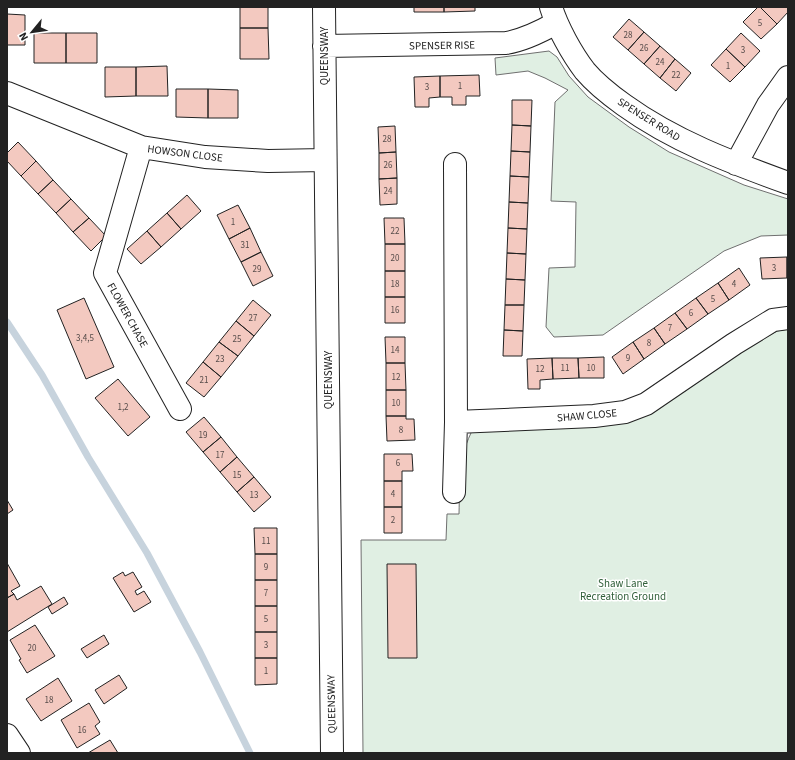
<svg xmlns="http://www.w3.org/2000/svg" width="795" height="760" font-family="'Source Sans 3',sans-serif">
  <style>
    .green { fill: #e0efe3; stroke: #6f6f6f }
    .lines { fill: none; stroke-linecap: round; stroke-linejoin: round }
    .stream { stroke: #c7d3dd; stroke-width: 7 }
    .building { fill: #f3c9c0; stroke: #222 }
    .minor-casing { stroke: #222; stroke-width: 24 }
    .minor { stroke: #fff; stroke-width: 22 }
    .labels { text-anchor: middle; stroke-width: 3; stroke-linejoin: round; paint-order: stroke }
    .number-label { font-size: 9px; fill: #564c4a }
    .street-label { font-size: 11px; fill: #222; stroke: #fff }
    .park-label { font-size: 11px; fill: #2f5e38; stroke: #fff }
  </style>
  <rect width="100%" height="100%" fill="#fff"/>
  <path class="green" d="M549,51L557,57L569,76L588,97L629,127L669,152L744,185L788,199V235L761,236L724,251L603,335L554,337L546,327L549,268L575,267L576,202L551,201L555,102L568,90L545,78L528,71L496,75L495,58Z
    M788,329V753H363L361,540H446L447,514H459C460,480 457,459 474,427L649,411L685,391L739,353L777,331Z"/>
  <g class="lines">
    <path class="stream" d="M7,322L42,375L88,457L147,553L200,652L250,753"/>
  </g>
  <path class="building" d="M240,7H268V28H240Z
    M414,7H444V12H414Z
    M444,7H475V11L444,12Z
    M758,7H760L777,24L761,39L743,22Z
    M760,7H788V12L777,24Z
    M7,14L25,15V45H7Z
    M629,19L644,32L628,50L613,37Z
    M240,28H268L269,59H240Z
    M644,32L660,46L644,64L628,50Z
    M34,33H66V63H34Z
    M66,33H97V63H66Z
    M741,33L760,51L745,67L726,49Z
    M660,46L675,59L660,78L644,64Z
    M726,49L745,67L730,82L711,65Z
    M675,59L691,73L676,91L660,78Z
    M167,66L168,96H136V67Z
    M105,67H136V96L105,97Z
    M479,75L480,96H466V105H452V97H440V76Z
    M440,76V97L429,98V107H415L414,77Z
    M176,89H208V118L176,117Z
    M208,89L238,90V118H208Z
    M512,100H532L531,126L512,125Z
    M512,125L531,126L530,152L511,151Z
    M395,126L396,152L379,153L378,127Z
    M18,142L36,161L21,176L7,161V153Z
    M511,151L530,152L529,177L510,176Z
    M396,152L397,178L379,179V153Z
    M36,161L53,180L38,194L21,176Z
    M510,176L529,177L528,203L509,202Z
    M397,178V204L380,205L379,179Z
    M53,180L71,199L56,213L38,194Z
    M187,195L201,211L181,229L167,213Z
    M71,199L89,218L73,232L56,213Z
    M509,202L528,203L527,229L508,228Z
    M238,205L250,228L229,239L217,215Z
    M167,213L181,229L161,247L147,231Z
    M89,218L106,236L91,251L73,232Z
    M384,218H404L405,244H385Z
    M250,228L261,252L241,262L229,239Z
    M508,228L527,229L526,254L507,253Z
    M147,231L161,247L141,264L127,249Z
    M385,244H405V271H385Z
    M261,252L273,276L253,286L241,262Z
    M507,253L526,254L525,280L506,279Z
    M787,257V278L762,279L760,258Z
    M787,257H788V278H787Z
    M739,268L750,285L729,300L718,283Z
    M385,271H405V297H385Z
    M506,279L525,280L524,305H505Z
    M718,283L729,300L708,314L696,298Z
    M385,297H405V323H385Z
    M84,298L114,367L86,379L57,310Z
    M696,298L708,314L687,329L675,313Z
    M253,300L271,315L254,336L236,321Z
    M505,305H524L523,331L504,330Z
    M675,313L687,329L665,344L654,328Z
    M236,321L254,336L238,356L219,342Z
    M654,328L665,344L644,359L633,342Z
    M504,330L523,331L522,356H503Z
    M385,337H405V363H386Z
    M219,342L238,356L221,377L203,362Z
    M633,342L644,359L623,374L612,357Z
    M604,357V378H579L578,358Z
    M552,358H578L579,378L553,379Z
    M552,358L553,379L540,380V389H528L527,359Z
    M203,362L221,377L204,397L186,383Z
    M386,363H405L406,390H386Z
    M118,379L150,417L128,436L95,398Z
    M386,390H406V416H386Z
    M386,416H406V419H414L415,440L387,441Z
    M204,417L221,437L203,452L186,432Z
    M221,437L237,457L220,472L203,452Z
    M384,454H412L413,471H402V481H384Z
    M237,457L254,477L237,492L220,472Z
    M254,477L271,497L254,512L237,492Z
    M384,481H402V507H384Z
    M7,500L13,510L7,514Z
    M384,507H402V533H384Z
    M254,528H277V554H255Z
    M255,554H277V580H255Z
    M7,563L20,586L11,591L14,594L7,598Z
    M387,564H416L417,658H388Z
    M123,572L125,576L133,572L142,587L135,591L137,595L144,591L151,602L134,612L113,578Z
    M255,580H277V606H255Z
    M41,586L52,604L7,632V598L14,594L17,600Z
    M64,597L68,604L52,614L48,607Z
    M255,606H277V632H255Z
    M35,625L55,656L27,673L19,660L21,659L10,640Z
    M255,632H277V658H255Z
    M104,635L109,644L87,658L81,649Z
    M255,658H277V684L255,685Z
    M119,675L127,688L104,704L95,690Z
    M58,678L72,701L41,721L26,699Z
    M89,703L100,722L95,726L100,734L77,748L61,720Z
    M110,740L118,753H88Z"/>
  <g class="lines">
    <g class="minor-casing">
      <path id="minor" d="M324,7L332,753
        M551,7C557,27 572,54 585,71C596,84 610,95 624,105C674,141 730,162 788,183
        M324,46L506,43C524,40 540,32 556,23
        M7,93L141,147L205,157L268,161L325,160
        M141,147L105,273L180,409
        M736,164L768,105L788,77
        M456,422L594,416L625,412L646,404L734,344L773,320L788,318
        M454,492L456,422L455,164
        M7,735L19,753"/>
    </g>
    <use href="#minor" class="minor"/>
  </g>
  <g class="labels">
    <g class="number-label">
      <text x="760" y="26">5</text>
      <text x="628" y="38">28</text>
      <text x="644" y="51">26</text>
      <text x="743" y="53">3</text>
      <text x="660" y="65">24</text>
      <text x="728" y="69">1</text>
      <text x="676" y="78">22</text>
      <text x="460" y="89">1</text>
      <text x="427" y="90">3</text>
      <text x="387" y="142">28</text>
      <text x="388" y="168">26</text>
      <text x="388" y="194">24</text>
      <text x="233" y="225">1</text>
      <text x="395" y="234">22</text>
      <text x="245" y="248">31</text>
      <text x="395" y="261">20</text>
      <text x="774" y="271">3</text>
      <text x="257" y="272">29</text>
      <text x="395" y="287">18</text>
      <text x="734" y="287">4</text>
      <text x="713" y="302">5</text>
      <text x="395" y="313">16</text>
      <text x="691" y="316">6</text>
      <text x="253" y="321">27</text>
      <text x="670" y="331">7</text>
      <text x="85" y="341">3,4,5</text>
      <text x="237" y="342">25</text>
      <text x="649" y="346">8</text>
      <text x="395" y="353">14</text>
      <text x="628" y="361">9</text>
      <text x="220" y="362">23</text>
      <text x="565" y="371">11</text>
      <text x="591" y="371">10</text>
      <text x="540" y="372">12</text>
      <text x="396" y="380">12</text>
      <text x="204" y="383">21</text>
      <text x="396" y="406">10</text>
      <text x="123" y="410">1,2</text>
      <text x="401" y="433">8</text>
      <text x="203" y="438">19</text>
      <text x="220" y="458">17</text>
      <text x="398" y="466">6</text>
      <text x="237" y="478">15</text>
      <text x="393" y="497">4</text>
      <text x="254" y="498">13</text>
      <text x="393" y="523">2</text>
      <text x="266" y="544">11</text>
      <text x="266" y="570">9</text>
      <text x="266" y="596">7</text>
      <text x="266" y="622">5</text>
      <text x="266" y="648">3</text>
      <text x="32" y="651">20</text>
      <text x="266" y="674">1</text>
      <text x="49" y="703">18</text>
      <text x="82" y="733">16</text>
    </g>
    <g class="street-label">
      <text transform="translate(442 45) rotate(-1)" y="4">SPENSER RISE</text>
      <text transform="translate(324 56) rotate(-90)" y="4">QUEENSWAY</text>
      <text transform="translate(649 119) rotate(32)" y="4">SPENSER ROAD</text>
      <text transform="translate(185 153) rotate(7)" y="4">HOWSON CLOSE</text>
      <text transform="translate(128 315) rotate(61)" y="4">FLOWER CHASE</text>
      <text transform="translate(328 380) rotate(-90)" y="4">QUEENSWAY</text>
      <text transform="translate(587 415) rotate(-5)" y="4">SHAW CLOSE</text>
      <text transform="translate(331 704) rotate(-91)" y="4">QUEENSWAY</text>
    </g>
    <g class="park-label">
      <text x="623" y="587">Shaw Lane<tspan x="623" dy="13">Recreation Ground</tspan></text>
    </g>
  </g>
  <rect width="795" height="760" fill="none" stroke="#222222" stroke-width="16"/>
  <g transform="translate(32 32) rotate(241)" stroke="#ffffff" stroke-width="3" paint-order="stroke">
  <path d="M0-3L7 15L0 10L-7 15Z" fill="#222222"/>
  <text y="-6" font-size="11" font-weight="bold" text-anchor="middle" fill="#222222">N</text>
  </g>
</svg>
